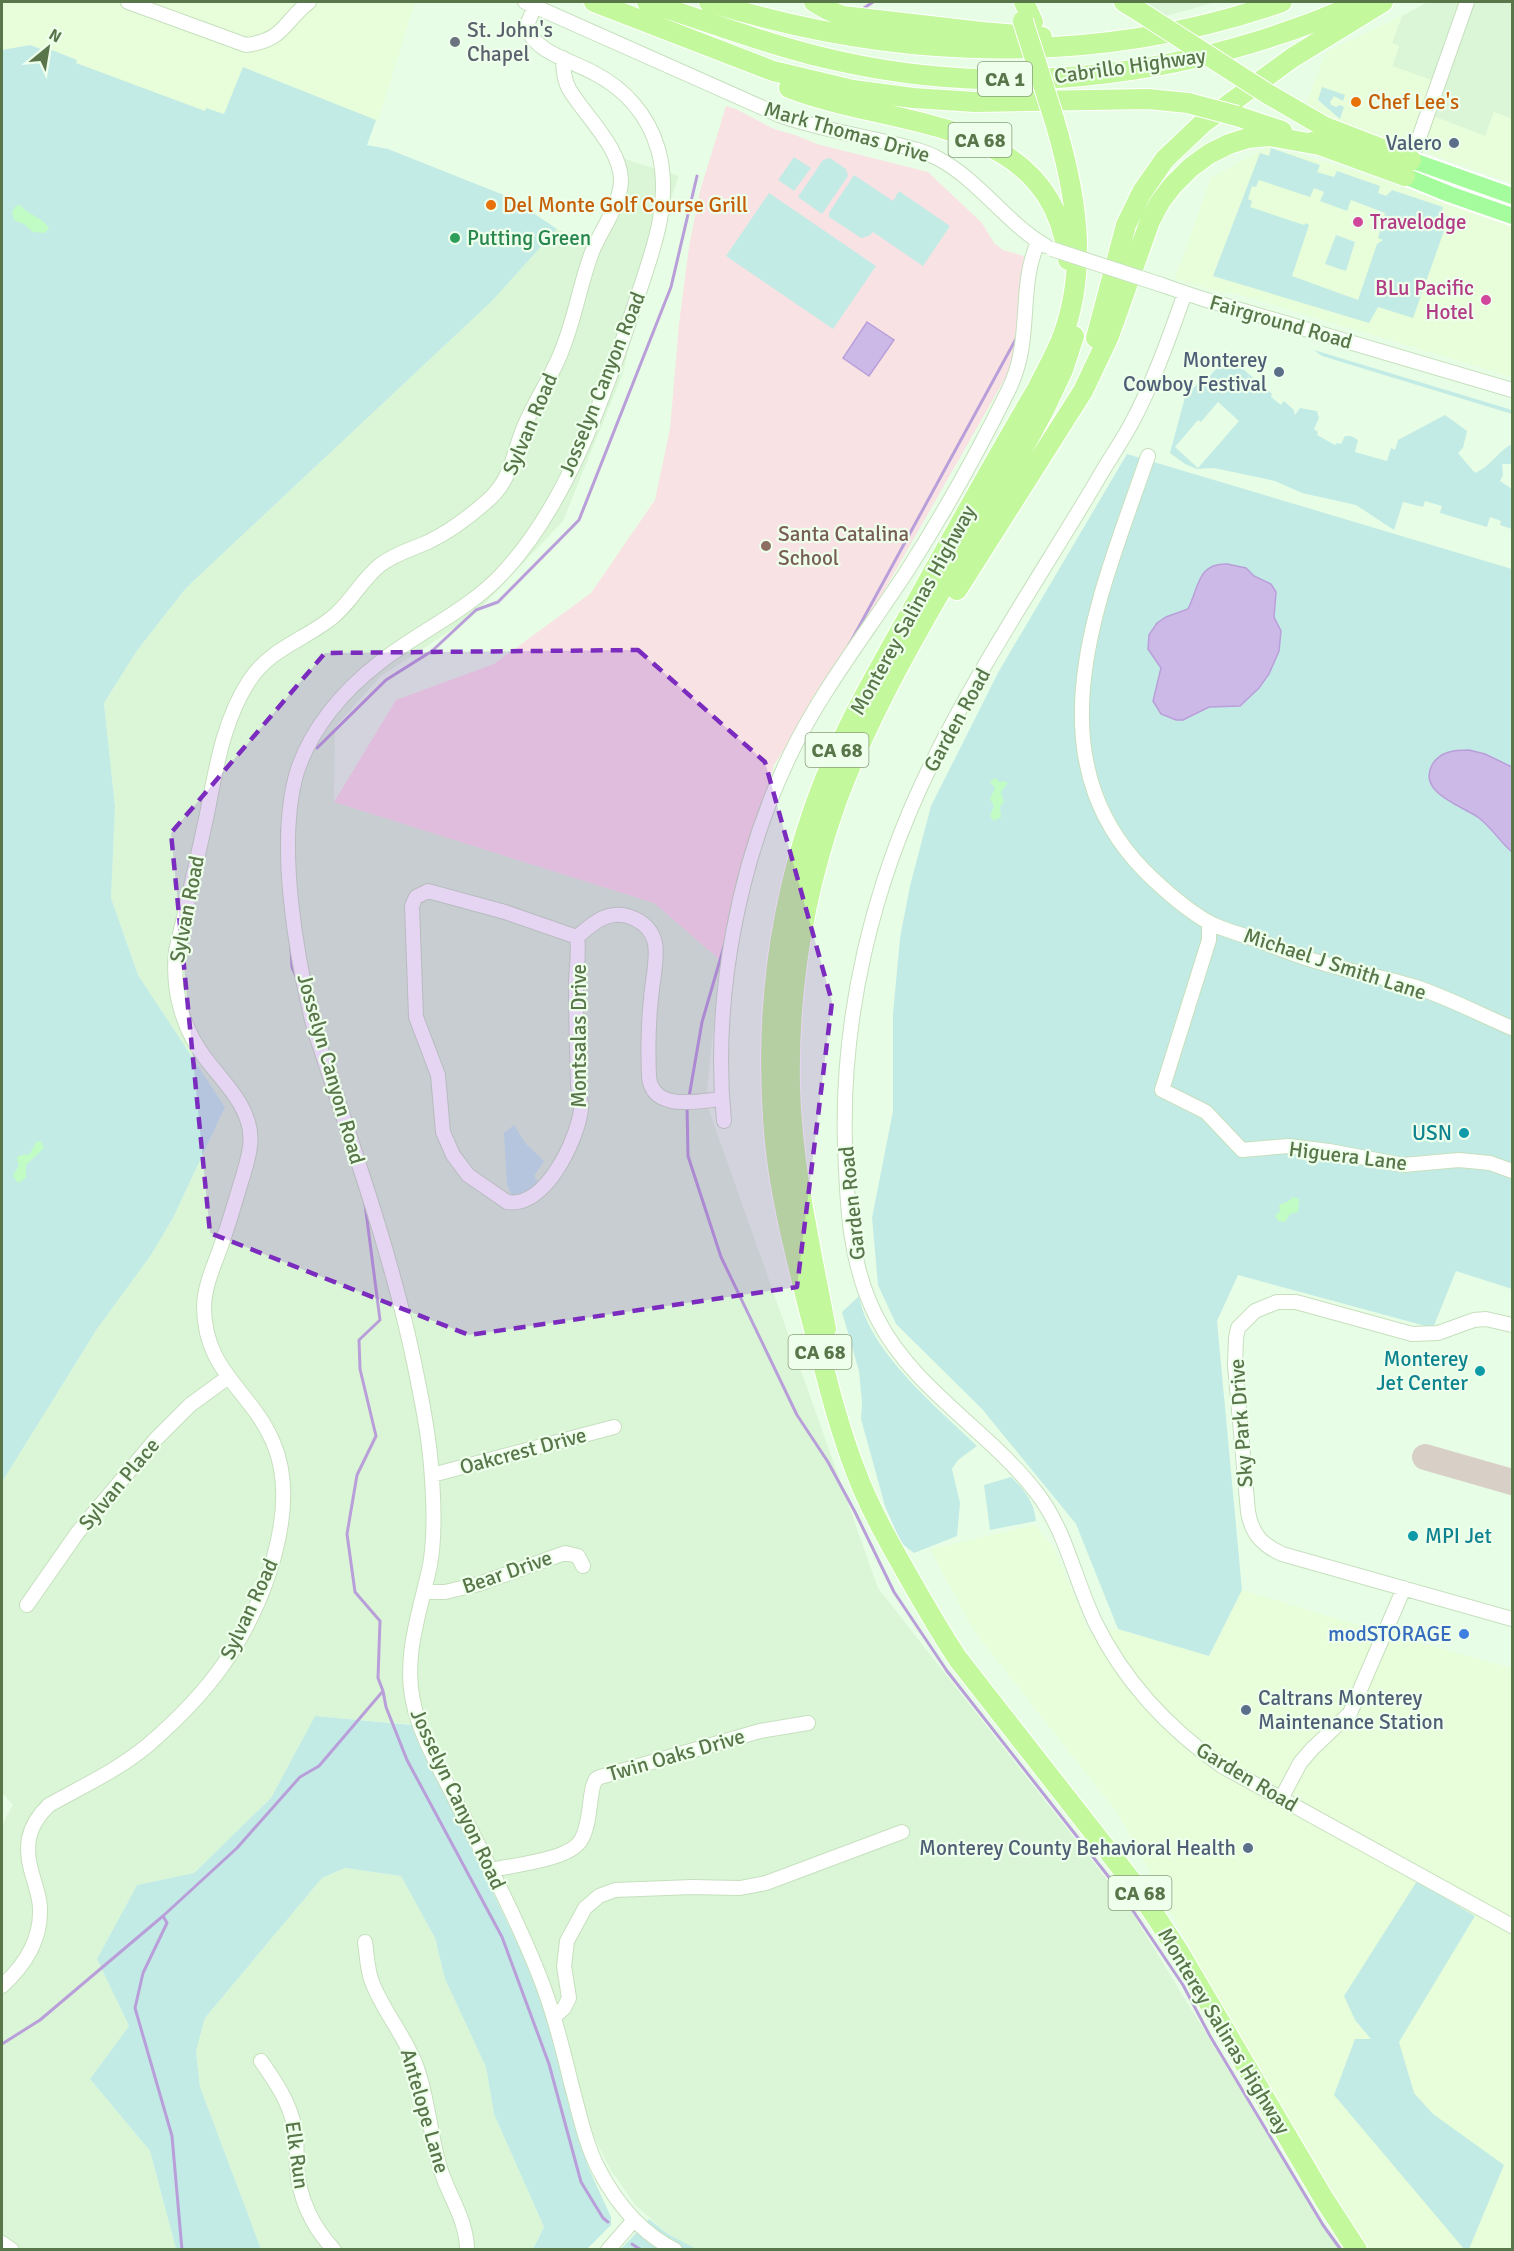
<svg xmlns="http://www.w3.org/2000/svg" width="1514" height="2251" font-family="Signika,sans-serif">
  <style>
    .residential { fill: #dbf6d7 }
    .commercial { fill: #e8fdd9 }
    .education { fill: #f9e2e4 }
    .green { fill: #c3ebe6; fill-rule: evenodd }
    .sand { fill: #c0fcc4 }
    .water { fill: #cdb9e7; stroke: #b99fd9; stroke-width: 1.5 }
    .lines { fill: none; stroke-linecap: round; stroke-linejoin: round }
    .stream { stroke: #b99fd9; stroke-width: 3 }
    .taxiway { stroke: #d8d0c7; stroke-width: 26 }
    .minor-casing { stroke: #c6e0be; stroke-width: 16 }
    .major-casing { stroke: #fff; stroke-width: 20 }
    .highway-casing { stroke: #fff; stroke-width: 22 }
    .minor { stroke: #fff; stroke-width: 14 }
    .major { stroke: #a5fc9d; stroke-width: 16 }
    .highway { stroke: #c4f89c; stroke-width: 20 }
    .minor-bridge-casing { stroke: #c6e0be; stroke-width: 16; stroke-linecap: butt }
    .highway-bridge-casing { stroke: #fff; stroke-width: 22; stroke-linecap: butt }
    .minor-bridge { stroke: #fff; stroke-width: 14 }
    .highway-bridge { stroke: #c4f89c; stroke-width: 20 }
    .marked { fill: #7b2cbf; fill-opacity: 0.2; stroke: #7b2cbf; stroke-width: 4.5; stroke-dasharray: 12 8; stroke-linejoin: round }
    .worship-dot { fill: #6b7280; stroke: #eeffec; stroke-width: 2 }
    .food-dot { fill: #e8710a; stroke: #eeffec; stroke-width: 2 }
    .service-dot { fill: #5c6f8a; stroke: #eeffec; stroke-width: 2 }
    .hotel-dot { fill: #d1479c; stroke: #eeffec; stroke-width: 2 }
    .leisure-dot { fill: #2e9e5b; stroke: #eeffec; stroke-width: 2 }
    .education-dot { fill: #8d6e63; stroke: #eeffec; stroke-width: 2 }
    .culture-dot { fill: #0f9aa8; stroke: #eeffec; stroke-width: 2 }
    .shop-dot { fill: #3f7fe0; stroke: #eeffec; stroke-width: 2 }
    .labels { text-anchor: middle; stroke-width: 4.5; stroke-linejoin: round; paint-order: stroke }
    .shield { fill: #eeffec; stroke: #869f7b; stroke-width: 1.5 }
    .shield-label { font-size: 20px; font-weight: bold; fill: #59764a }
    .worship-label { font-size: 21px; fill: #5b616d; stroke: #eeffec; text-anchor: start }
    .street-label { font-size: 21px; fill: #59764a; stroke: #eeffec }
    .food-label { font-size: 21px; fill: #c56008; stroke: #eeffec; text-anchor: start }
    .service-label { font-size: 21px; fill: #4e5e75; stroke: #eeffec; text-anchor: end }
    .hotel-label { font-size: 21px; fill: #b23c85; stroke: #eeffec; text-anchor: start }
    .leisure-label { font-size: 21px; fill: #27864d; stroke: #eeffec; text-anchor: start }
    .education-label { font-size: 21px; fill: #785e54; stroke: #eeffec; text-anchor: start }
    .culture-label { font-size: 21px; fill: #0d838f; stroke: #eeffec; text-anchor: end }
    .shop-label { font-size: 21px; fill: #366cbe; stroke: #eeffec; text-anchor: end }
  </style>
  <rect width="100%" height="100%" fill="#e8fde5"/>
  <path class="residential" d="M1143,2H1216L1166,16Z
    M1428,2H1512V119L1494,112L1485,136L1427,114L1392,67L1399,46L1392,43L1402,16Z
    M622,158L679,176L650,258L623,373L563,521L473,616L381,676L335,727L334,802L654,903L720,960L706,1102L878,1588L1130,1909L1323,2225L1344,2249L696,2250L687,2246L668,2234L635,2205L610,2169L592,2133L583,2107L565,2032L545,1970L430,1726L315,1716L271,1798L194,1873L137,1885L97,1959L129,2026L90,2079L150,2151L176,2249H2V1824L13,1805L2,1793V1482L97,1329L151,1255L173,1218L225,1107L138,975L111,898L115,807L104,703L136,652L186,588L492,301L557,229L601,247Z
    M345,1868L401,1876L435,1938L445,1979L486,2067L494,2114L544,2227L533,2249H261L200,2087L196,2051L205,2018L322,1878Z"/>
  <path class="commercial" d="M2,2H415L378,121L243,67L224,114L207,108L205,112L112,78L76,63L77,60L47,48L46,51L30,45L2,50Z
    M1402,16L1392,43L1399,46L1392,66L1438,82L1427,114L1485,136L1494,112L1512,119V183L1347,125L1305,107L1326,52Z
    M1267,147L1333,164L1512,225V377L1234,293H1224L1175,279L1211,178Z
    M1035,1525L1054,1548L1089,1633L1118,1629L1209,1656L1242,1590L1385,1633L1512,1668V2249H1367L1313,2178L1119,1815L974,1631L930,1549Z"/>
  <path class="education" d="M726,106L736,109L774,129L795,135L817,144L928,172L982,223L994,243L1003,250L1024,256L1016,359L876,605L774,765L720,960L654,903L334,802L396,700L494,664L591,593L655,500L670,429L679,324L689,247L700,191Z"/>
  <path class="green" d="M30,45L46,51L47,48L77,60L76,63L205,111L206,108L224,114L243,67L376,120L367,145L388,149L511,198L557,229L492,301L186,588L136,652L104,703L115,807L111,898L138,975L225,1107L173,1218L151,1255L97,1329L2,1482V50Z
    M1322,87L1345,95L1343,101L1334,96L1330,102L1331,105L1336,107L1340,105L1344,107L1340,119L1318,100Z
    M1271,148L1320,165L1317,172L1334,177L1337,171L1380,186L1378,193L1386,196L1392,190L1443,207L1441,214L1449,217L1413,318L1378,307L1369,323L1213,276L1260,153L1269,156ZM1259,180L1310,197L1314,188L1324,192L1320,201L1347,211L1351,200L1385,213L1378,238L1383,240L1377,244L1358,300L1292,276L1309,225L1306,223L1304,225L1250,207L1252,201L1248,199L1252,186L1256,187Z
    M794,157L811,168L794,191L778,180Z
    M830,158L846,169L848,176L822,214L798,197L823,160Z
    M854,175L893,201L899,191L950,226L923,266L873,232L869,236L861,238L829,217V213Z
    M769,193L876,266L833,329L726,256Z
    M1336,235L1355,242L1346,271L1325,264Z
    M1314,350L1512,410V414L1322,356Z
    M1229,357L1272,394L1271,397L1281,405L1284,401L1294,410L1295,415L1300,408L1317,411L1319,418L1314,429L1318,432L1317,435L1335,445L1337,443L1341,444L1345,436H1351L1358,440L1355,452L1387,461L1391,448L1395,450L1398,440L1445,415L1467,431L1463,448L1458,453L1475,473C1490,467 1498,451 1512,444V464H1502L1503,475L1500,481L1512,489V529L1500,525L1501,521L1490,517L1487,527L1440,513L1442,506L1425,501L1423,507L1403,502L1394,530L1356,505L1302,493L1275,481L1214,468L1197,469L1185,464L1170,453L1185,397L1202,379L1205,381L1218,367L1215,363L1220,358L1225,361ZM1218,402L1239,421L1198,468L1175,447L1198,420L1201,422Z
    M1127,454L1512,569V1289L1456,1271L1433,1328L1238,1275L1217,1321L1242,1590L1209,1656L1118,1629L1076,1524L982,1409L896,1324L878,1285L872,1218L893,1111V1014L900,938L910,886L931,806L999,671Z
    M514,1125L526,1144L544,1161L534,1176L539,1183L528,1193L512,1196L507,1185L504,1133Z
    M859,1296C869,1352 937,1407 977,1446L958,1460L952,1469L960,1503L957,1536L914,1553L901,1543L885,1506L861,1419L862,1403L859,1371L842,1312Z
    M1011,1477C1025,1490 1034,1502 1036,1521L990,1530L984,1485Z
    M315,1716L413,1725L519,1947L540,1996L550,2024L579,2140L589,2169L611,2217V2225L587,2249H533L544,2227L494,2114L486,2067L445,1979L435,1938L401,1876L345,1868L322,1878L205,2018L196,2051L200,2087L261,2249H176L150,2151L90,2079L129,2026L97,1959L137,1885L194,1873L271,1798Z
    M1417,1881L1475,1916L1399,2042L1414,2093L1433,2114L1504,2165L1469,2249H1464L1334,2095L1355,2039H1371L1355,2020L1344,1996Z
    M649,2219L668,2234L696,2249L620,2250Z"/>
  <path class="sand" d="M20,205C28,215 43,218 49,228L45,233L33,232L24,224L14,220L12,212L16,206Z
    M995,778L1000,782L1004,781L1008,783L1001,792L1004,802L1000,807L1001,817L994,821L990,816L994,806L990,799L995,788L990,782Z
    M41,1141L44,1148L26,1165V1178L18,1183L13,1176L19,1165L17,1160L18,1156L30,1154L36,1142Z
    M1293,1197L1299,1199L1298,1212L1290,1214L1285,1222L1278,1221L1275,1216L1280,1211L1279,1205L1287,1202Z"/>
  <path class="water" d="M867,322L894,340L869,376L843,358Z
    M1227,564L1246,568L1254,576L1271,584L1276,592L1274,617L1281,631L1279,651L1269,674L1259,688L1240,706L1209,707L1183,720H1176L1161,714L1153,701L1161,668L1148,649L1149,635L1157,623L1166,617L1188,609C1199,588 1197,563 1227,564Z
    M1469,750L1485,754L1512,767V852C1500,842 1492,828 1479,818C1463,806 1417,793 1432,765C1440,751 1455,750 1469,750Z"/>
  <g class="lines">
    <path class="stream" d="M861,10L873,2
      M849,645L1017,337
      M317,748L386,680L432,651L476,610L498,602L579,520L671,287L697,176
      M282,845V828
      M291,948L292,967L297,979
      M689,1097L702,1022L725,943
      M687,1106L688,1156L721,1257L797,1415L828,1462L855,1512L894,1592L947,1671L1119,1890L1183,1985L1210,2036L1323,2225L1341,2250
      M365,1204L380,1320L359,1340L360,1369L376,1436L357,1475L347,1534L355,1592L380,1621L378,1678L383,1691L386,1707L407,1760L502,1937L549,2064L581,2182L603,2218L608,2222
      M163,1916L167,1923L143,1973L135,2008L172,2136L182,2250
      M2,2044L40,2020L163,1916L237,1848L300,1777L319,1766L383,1691
      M632,2244L641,2250"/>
    <path class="taxiway" d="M1425,1457L1512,1482"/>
    <g class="minor-casing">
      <path id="minor" d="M128,2L246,45C285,40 283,22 309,2
        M525,2L779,115C812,127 847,133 882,141C901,146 921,149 939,159C980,181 1006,223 1046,246
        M535,6L526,27C537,54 571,60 594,73C625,89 648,115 658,149C674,205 649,260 632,313C602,401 566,507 501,575C467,611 418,632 379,663C344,690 311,728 297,772C276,843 296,956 314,1028C350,1139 390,1248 414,1362C422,1401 430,1440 432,1479C434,1507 435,1537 430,1565C421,1609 403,1655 413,1701C420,1737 441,1770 457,1803C486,1860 516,1917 539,1975C553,2010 562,2046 571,2083C579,2112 585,2143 599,2170C617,2204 641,2233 675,2250
        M1408,169L1467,2
        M1162,285L1200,298L1512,390
        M1185,293C1169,338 1153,384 1130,426C1119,446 1106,464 1095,484C1039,578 977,670 929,769C873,884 841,1016 845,1145C847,1204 849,1264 877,1318C913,1389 988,1430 1036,1492C1066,1530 1074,1578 1095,1622C1124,1681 1169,1729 1222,1766L1512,1926
        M1148,456C1100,596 1024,760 1154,880C1170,895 1189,911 1208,922C1221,929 1237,933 1251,938C1274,946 1296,956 1319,962C1351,972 1385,977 1416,987C1449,998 1481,1015 1512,1028
        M428,891L505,912L577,937C580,955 575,973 576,991C576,1022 577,1052 578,1083C578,1092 582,1101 581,1110C577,1140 545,1209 507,1202L468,1175L453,1155L443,1132L438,1075L416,1017L412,906L416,897Z
        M1209,922V940L1162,1090L1206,1112L1242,1150L1288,1146L1329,1151L1403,1165L1459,1160L1490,1163L1512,1171
        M577,937C585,930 594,922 603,918C624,909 650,921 655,943C658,961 652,981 651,999C648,1025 648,1051 649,1077C653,1112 698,1101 722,1099
        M724,1121C712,1000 738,862 791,753C823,688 868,631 907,571C944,513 978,452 1008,391C1034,340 1017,289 1038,242
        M1512,1325L1486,1319L1474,1320L1438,1333L1412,1334L1296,1302H1277L1255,1311L1238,1328L1236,1338L1235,1365L1248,1512C1252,1534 1262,1545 1282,1554L1512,1619
        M432,1475L614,1427
        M424,1592H445L479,1584L565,1553L578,1556L583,1566
        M27,1605L78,1532L156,1439L190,1405L227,1378
        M1281,1799L1300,1763L1312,1749L1350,1713L1404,1588
        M491,1870C513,1865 570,1860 581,1840C590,1825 589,1802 593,1786L596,1779L600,1777L760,1731L808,1723
        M365,1942C367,1955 367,1969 372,1982C384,2013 406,2037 417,2068C429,2102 430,2138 441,2171C450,2198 467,2221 467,2250
        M2,1986C24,1966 41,1940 40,1909C40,1898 36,1888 33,1877C24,1848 26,1827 49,1805C83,1786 118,1770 148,1745C176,1721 202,1695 223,1665C263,1609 302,1508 273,1442C251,1390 204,1372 204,1306C205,1283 215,1264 222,1243C230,1221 236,1198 243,1176C248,1158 254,1141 248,1122C241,1098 221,1079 206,1059C182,1028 172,990 176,951C187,906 197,860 207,814C216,769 223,721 249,681C269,650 301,641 329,620C350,605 360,581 380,565C394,554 412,549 428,542C449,532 469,517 486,502C512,480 512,456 524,427C535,400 552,377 562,350C575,318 580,284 592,252C601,230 619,207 621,182C622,149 585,116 569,89C564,80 563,69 563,58
        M555,2016L564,2008L569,1998L564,1966L567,1941L585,1908L599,1896L615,1890L692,1887L740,1888L766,1883L902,1832
        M261,2061C274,2080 287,2098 293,2121C298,2136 296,2152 297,2167C299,2199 312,2226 334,2250
        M2,2243L12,2250
        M608,2250L634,2220"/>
    </g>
    <g class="major-casing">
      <path id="major" d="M1411,160L1512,196
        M1405,176L1449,194L1512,216"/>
    </g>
    <g class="highway-casing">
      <path id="highway" d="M594,2L773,71L853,90L913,98L975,102L1148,99L1188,103
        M647,2C712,23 776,48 843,62C1017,100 1201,74 1362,2
        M709,2C897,61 1095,67 1282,2
        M814,2L828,10L843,16L982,32L1042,37
        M1024,2L1033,22
        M1124,2L1142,13
        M789,88C893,129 1052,114 1068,260
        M1268,94L1323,126L1411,160
        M1237,116L1282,131
        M1054,119C1075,189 1089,264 1063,335C1056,354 1046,371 1037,389C994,462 953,536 912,610C875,676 836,742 812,814C777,916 765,1024 774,1132C779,1193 795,1254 810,1314C824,1367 836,1421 856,1472C867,1502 882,1530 898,1558C917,1592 936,1626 958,1659L1137,1888L1179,1952L1324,2199L1357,2250
        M1312,142L1405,176
        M1096,338L1126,225L1142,192L1165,159L1203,123L1292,58L1383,2
        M957,590L1083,391L1109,336L1150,221L1160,202L1173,185L1190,168L1209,154L1229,144L1248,138L1269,136L1325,146
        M826,1329C811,1249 792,1168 790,1086C788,988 804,892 837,800C888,664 977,537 1045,408L1063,370L1074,336"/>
    </g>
    <use href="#minor" class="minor"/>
    <use href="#major" class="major"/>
    <use href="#highway" class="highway"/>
    <g class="minor-bridge-casing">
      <path id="minor-bridge" d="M1052,249L1162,285"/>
    </g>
    <g class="highway-bridge-casing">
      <path id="highway-bridge" d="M1142,13L1268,94
        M1023,21L1054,119
        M1188,103L1237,116"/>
    </g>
    <use href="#minor-bridge" class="minor-bridge"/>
    <use href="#highway-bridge" class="highway-bridge"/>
  </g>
  <path class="marked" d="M638,650L765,762L832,1002L797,1287L469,1335L210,1233L171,833L325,653Z"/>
  <circle class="worship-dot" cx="455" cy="42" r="6"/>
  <g class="food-dot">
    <circle cx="1356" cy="102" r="6"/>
    <circle cx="491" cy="205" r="6"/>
  </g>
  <g class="service-dot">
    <circle cx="1454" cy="143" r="6"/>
    <circle cx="1279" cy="372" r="6"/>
    <circle cx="1246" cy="1710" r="6"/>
    <circle cx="1248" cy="1848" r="6"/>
  </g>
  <g class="hotel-dot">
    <circle cx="1358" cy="222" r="6"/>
    <circle cx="1486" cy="300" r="6"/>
  </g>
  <circle class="leisure-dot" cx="455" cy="238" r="6"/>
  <circle class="education-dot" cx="766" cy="546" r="6"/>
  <g class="culture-dot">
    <circle cx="1464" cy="1133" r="6"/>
    <circle cx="1480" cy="1371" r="6"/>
    <circle cx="1413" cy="1536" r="6"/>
  </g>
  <circle class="shop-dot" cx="1464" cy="1634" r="6"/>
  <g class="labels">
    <g class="shield">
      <rect x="978" y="62" width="54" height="34" rx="4.5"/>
      <rect x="948.5" y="123" width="63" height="34" rx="4.5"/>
      <rect x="805.5" y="733" width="63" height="34" rx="4.5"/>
      <rect x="788.5" y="1335" width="63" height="34" rx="4.5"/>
      <rect x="1108.5" y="1876" width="63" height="34" rx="4.5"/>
    </g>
    <g class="shield-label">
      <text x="1005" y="86">CA 1</text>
      <text x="980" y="147">CA 68</text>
      <text x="837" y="757">CA 68</text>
      <text x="820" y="1359">CA 68</text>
      <text x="1140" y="1900">CA 68</text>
    </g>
    <g class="worship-label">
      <text x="467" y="37">St. John's<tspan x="467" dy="24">Chapel</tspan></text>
    </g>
    <g class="street-label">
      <text transform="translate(1130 66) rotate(-8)" y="7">Cabrillo Highway</text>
      <text transform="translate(847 132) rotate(16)" y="7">Mark Thomas Drive</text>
      <text transform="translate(1281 322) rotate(16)" y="7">Fairground Road</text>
      <text transform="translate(602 384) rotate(-68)" y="7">Josselyn Canyon Road</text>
      <text transform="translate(530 424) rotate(-67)" y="7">Sylvan Road</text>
      <text transform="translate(913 610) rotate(-61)" y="7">Monterey Salinas Highway</text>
      <text transform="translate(957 720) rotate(-61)" y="7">Garden Road</text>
      <text transform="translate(187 909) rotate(-79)" y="7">Sylvan Road</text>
      <text transform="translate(1335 964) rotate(18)" y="7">Michael J Smith Lane</text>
      <text transform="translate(579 1036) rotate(-90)" y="7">Montsalas Drive</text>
      <text transform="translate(331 1069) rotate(74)" y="7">Josselyn Canyon Road</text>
      <text transform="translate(1348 1156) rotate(7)" y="7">Higuera Lane</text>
      <text transform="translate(852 1203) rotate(-96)" y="7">Garden Road</text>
      <text transform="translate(1241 1423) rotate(-94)" y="7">Sky Park Drive</text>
      <text transform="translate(523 1451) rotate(-15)" y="7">Oakcrest Drive</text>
      <text transform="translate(119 1484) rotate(-50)" y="7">Sylvan Place</text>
      <text transform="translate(507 1572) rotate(-19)" y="7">Bear Drive</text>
      <text transform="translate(249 1609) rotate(-65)" y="7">Sylvan Road</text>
      <text transform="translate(676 1755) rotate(-16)" y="7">Twin Oaks Drive</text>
      <text transform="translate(1247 1777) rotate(31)" y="7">Garden Road</text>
      <text transform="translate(458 1799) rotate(65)" y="7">Josselyn Canyon Road</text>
      <text transform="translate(1224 2031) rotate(59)" y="7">Monterey Salinas Highway</text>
      <text transform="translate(425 2111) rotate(74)" y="7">Antelope Lane</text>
      <text transform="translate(297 2155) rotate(82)" y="7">Elk Run</text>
    </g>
    <g class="food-label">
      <text x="1368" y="109">Chef Lee's</text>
      <text x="503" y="212">Del Monte Golf Course Grill</text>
    </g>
    <g class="service-label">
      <text x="1442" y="150">Valero</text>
      <text x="1267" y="367">Monterey<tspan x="1267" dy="24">Cowboy Festival</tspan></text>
      <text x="1258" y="1705" text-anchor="start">Caltrans Monterey<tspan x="1258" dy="24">Maintenance Station</tspan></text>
      <text x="1236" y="1855">Monterey County Behavioral Health</text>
    </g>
    <g class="hotel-label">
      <text x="1370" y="229">Travelodge</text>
      <text x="1474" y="295" text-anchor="end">BLu Pacific<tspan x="1474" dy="24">Hotel</tspan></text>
    </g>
    <g class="leisure-label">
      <text x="467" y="245">Putting Green</text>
    </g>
    <g class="education-label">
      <text x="778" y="541">Santa Catalina<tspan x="778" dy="24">School</tspan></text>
    </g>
    <g class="culture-label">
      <text x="1452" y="1140">USN</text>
      <text x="1468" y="1366">Monterey<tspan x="1468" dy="24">Jet Center</tspan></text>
      <text x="1425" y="1543" text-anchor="start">MPI Jet</text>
    </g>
    <g class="shop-label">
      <text x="1452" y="1641">modSTORAGE</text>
    </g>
  </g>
  <rect width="1514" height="2251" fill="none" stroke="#59764a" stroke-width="6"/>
  <g transform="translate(48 48) rotate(30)" stroke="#eeffec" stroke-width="4.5" paint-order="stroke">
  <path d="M0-4.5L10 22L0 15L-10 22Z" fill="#59764a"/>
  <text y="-9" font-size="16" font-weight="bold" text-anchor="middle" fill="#59764a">N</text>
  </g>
</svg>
